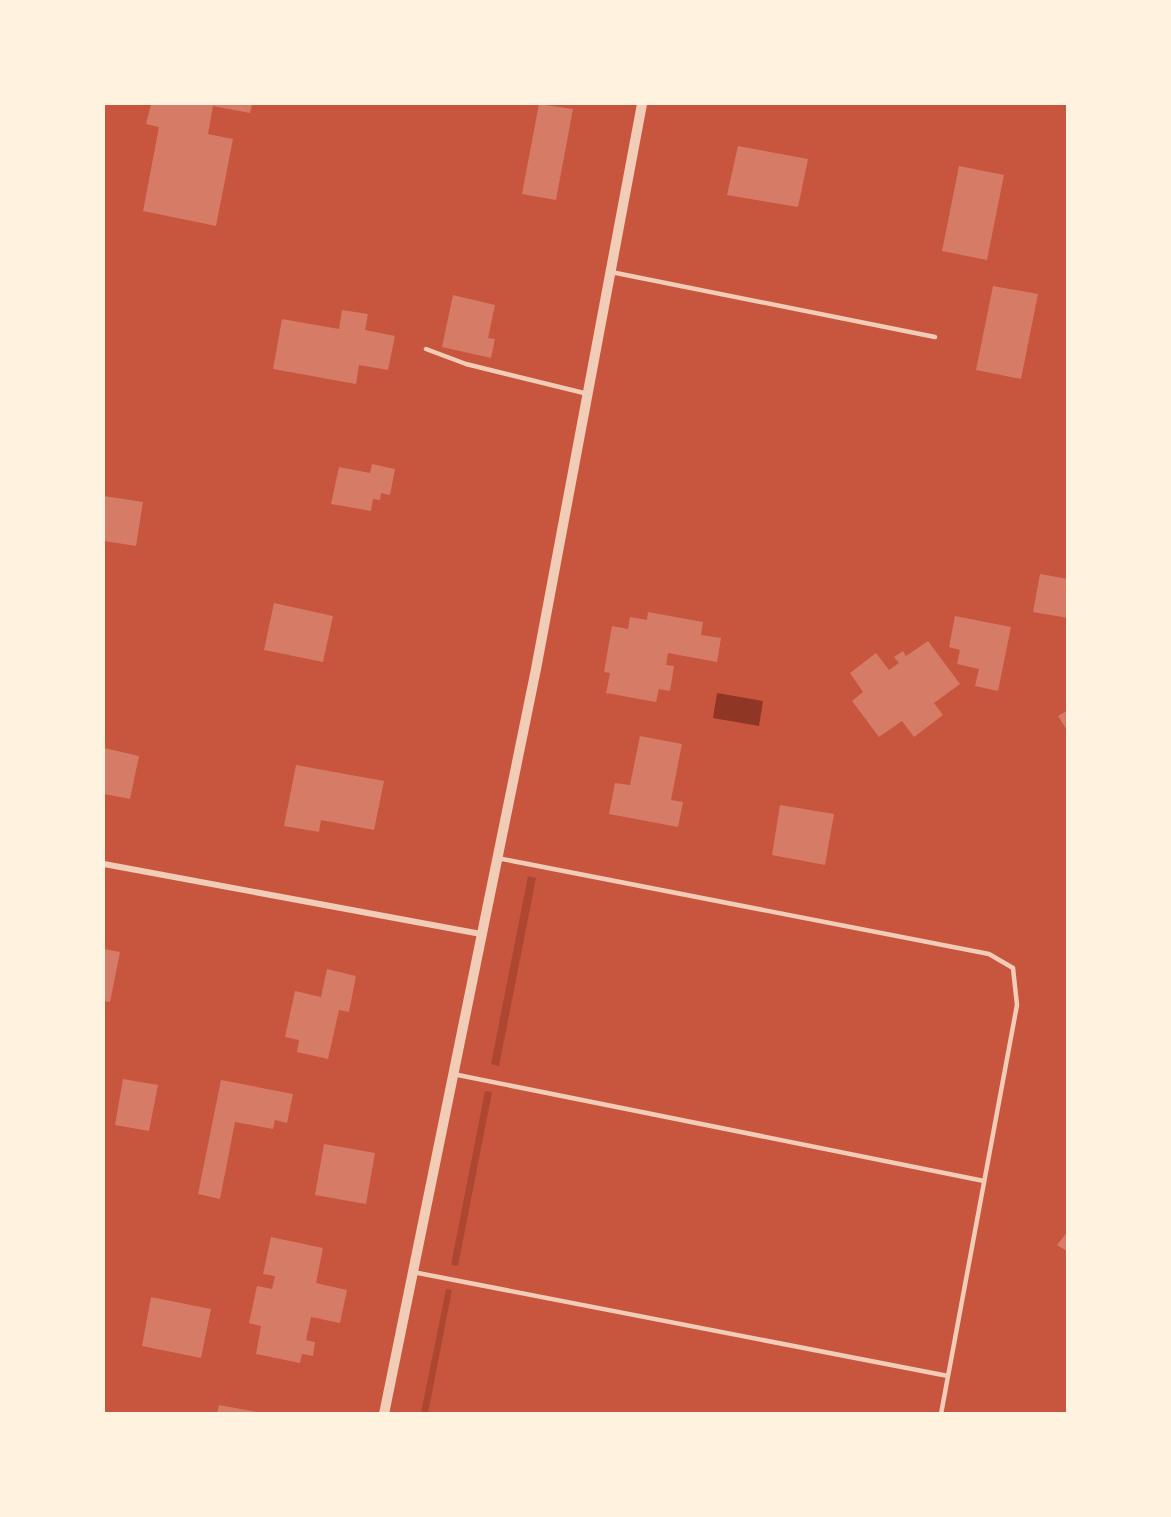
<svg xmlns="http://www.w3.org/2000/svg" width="1171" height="1517" font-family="'Roboto Serif',serif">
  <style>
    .green { fill: #ae4732 }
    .water { fill: #8f3625 }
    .building { fill: #d67c66 }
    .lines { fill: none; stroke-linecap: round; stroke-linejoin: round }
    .service { stroke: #f1ccb7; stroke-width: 4.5 }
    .minor { stroke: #f1ccb7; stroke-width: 6 }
    .tertiary { stroke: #f1ccb7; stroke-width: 10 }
  </style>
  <rect width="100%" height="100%" fill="#c8553d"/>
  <path class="green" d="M528,876L536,878L499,1066L491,1064Z
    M485,1091L492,1092L458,1266L451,1265Z
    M446,1289L452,1290L428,1413H421Z"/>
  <path class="water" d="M717,693L763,701L759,726L713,718Z"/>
  <path class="building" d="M151,104H252L250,113L213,106L208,134L233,139L216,226L143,211L159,127L146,124Z
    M539,104L573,109L556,200L522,194Z
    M738,146L808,159L798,207L727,195Z
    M959,166L1004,175L987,260L942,251Z
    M993,286L1038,294L1021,379L976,370Z
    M453,295L495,305L488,338L495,339L491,358L442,347Z
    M342,310L368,314L365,330L395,336L388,370L359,365L356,384L273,369L282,319L339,329Z
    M372,464L395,469L390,495L381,493L380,500L373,499L371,511L331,504L339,467L370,473Z
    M104,496L143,502L136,546L104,541Z
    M1040,574L1068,579V618L1033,612Z
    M274,603L333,616L323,662L264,650Z
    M648,612L703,622L701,635L721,638L717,662L668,653L666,665L674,666L670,691L659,689L656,702L606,693L610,673L604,672L612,626L628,629L630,617L647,620Z
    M955,616L1011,627L998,691L975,686L979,669L957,664L960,650L949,647Z
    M928,641L960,684L934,703L943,715L914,737L902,721L879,737L852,701L863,692L850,673L876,653L889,670L899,663L894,657L903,651L906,656Z
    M1068,710V732L1058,716Z
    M640,736L682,744L671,800L683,802L678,827L609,814L615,783L630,785Z
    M104,748L139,756L130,799L104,794Z
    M296,765L384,781L374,830L321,820L319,832L284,826Z
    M780,805L834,814L825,865L772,855Z
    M104,949L120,952L110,1002L104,1001Z
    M327,969L356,976L349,1012L339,1010L328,1059L297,1052L299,1040L285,1037L295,991L321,997Z
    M123,1079L158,1085L149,1131L115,1125Z
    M221,1080L293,1094L287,1123L275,1120L273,1129L235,1122L220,1199L198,1194Z
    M324,1144L375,1153L366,1204L315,1195Z
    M1068,1231V1252L1057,1245Z
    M271,1237L323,1248L316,1283L347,1290L340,1323L311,1317L306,1340L315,1342L313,1356L302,1354L300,1363L256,1354L261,1326L249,1323L257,1286L272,1289L275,1276L263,1274Z
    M151,1297L211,1309L201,1358L142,1346Z
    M219,1405L257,1412V1414H217Z"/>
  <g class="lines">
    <path class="service" d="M611,272L935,337
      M426,349L466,364L588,394
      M497,858L989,954L1013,968L1017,1005L941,1414
      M453,1074L984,1181
      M413,1272L948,1376"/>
    <path class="minor" d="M104,864L481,934"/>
    <path class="tertiary" d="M384,1414L536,669L642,104"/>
  </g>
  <rect width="1171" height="1517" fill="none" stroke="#fff3e0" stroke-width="210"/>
</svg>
